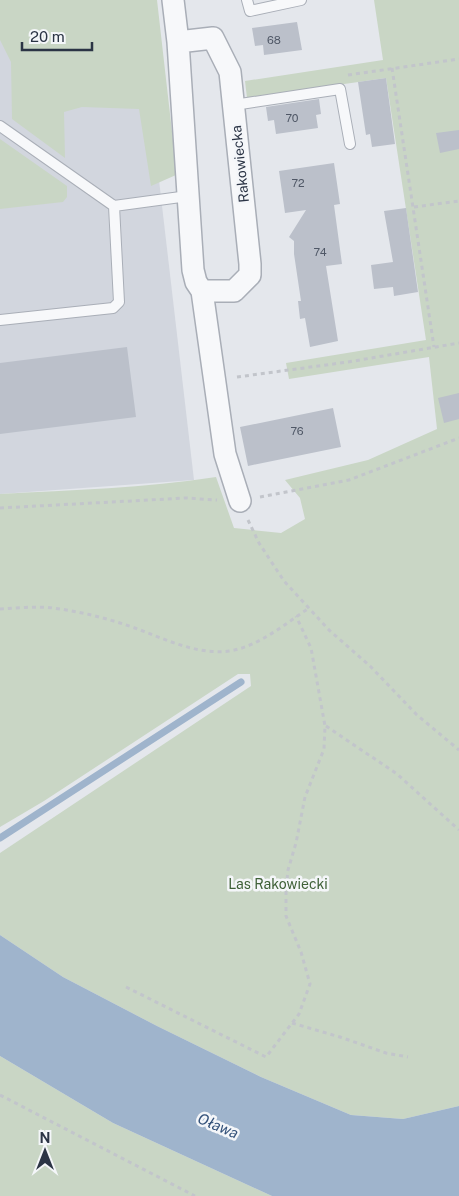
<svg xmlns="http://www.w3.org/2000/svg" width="459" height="1196" font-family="'Public Sans',sans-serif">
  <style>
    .built { fill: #d2d6de }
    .green { fill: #c9d6c5 }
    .water { fill: #9fb4cc }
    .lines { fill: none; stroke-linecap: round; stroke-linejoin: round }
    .stream { stroke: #9fb4cc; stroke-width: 7 }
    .building { fill: #bbc0ca }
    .service-casing { stroke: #a9aeb7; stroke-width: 12 }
    .minor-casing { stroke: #a9aeb7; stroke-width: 24 }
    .path { stroke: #c2c5cb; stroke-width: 3; stroke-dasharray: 4 4; stroke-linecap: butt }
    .service { stroke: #f7f8fa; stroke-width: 10 }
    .minor { stroke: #f7f8fa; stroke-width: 21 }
    .labels { text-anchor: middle; stroke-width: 5; stroke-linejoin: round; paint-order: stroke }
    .number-label { font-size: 11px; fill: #4f5766 }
    .street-label { font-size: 14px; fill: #2b3445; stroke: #f4f6f9 }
    .park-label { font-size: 14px; fill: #3f6138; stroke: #f4f6f9 }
    .water-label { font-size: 15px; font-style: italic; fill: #34527a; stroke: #f4f6f9 }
  </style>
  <rect width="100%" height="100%" fill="#e4e7ec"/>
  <path class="built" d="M0,0H138L194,480L0,494Z"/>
  <path class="green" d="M0,0H157L175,158L176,175L151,186L139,109L82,107L64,112L65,158L12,119L11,62L0,40Z
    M374,0H459V1106L403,1119L351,1115L261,1077L157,1026L63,977L0,935V853L251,686L250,674H238L44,801L0,827V494C72,490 145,488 216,477L234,528L281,533L305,519L300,498L285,480L368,460L437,429L429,357L289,379L286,363L426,340L386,78L247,98L245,81L383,60Z
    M0,139L67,186V197L63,202L0,209Z
    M0,1056L113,1123L272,1196H0Z"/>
  <path class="water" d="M0,935L63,977L157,1026L261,1077L351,1115L403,1119L459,1106V1196H272L113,1123L0,1056Z"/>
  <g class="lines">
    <path class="stream" d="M0,838L241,682"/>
  </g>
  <path class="building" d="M297,22L302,50L264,55L263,45L255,46L252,28Z
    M386,78L395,144L372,147L370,134L366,135L358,82Z
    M319,99L321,114L316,115L318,128L276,134L274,120L268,121L266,107Z
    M459,130V149L440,153L436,133Z
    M334,163L340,204L334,205L342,264L326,266L338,341L310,347L305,318L300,319L298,301H301L294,254V241L289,237L306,210L285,213L279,171Z
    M406,208L418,292L394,296L393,287L374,289L371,265L393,262L384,211Z
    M127,347L136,417L0,434V363Z
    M459,393V419L444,423L438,398Z
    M333,408L341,447L248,466L240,427Z"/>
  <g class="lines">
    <g class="service-casing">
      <path id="service" d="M247,0L250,11L301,0
        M234,105L340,89L350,144
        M0,126L114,206L119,302L113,308L0,320
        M114,206L188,196"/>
    </g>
    <g class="minor-casing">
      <path id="minor" d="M173,0L178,42L193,270L196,282L202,291L225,454L240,501
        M178,42L213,38L230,72L250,264V275L234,291H202"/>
    </g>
    <path class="path" d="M392,68L434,347
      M348,75L459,59
      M414,207L459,201
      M237,377L348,362L459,343
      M260,497L349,480L459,438
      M0,508L186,498L217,500
      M248,520L259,543L284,581L329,630L370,666L417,715L459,750
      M0,609C17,608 36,606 53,608C76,611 98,616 120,623C154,633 192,656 229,651C258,647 285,624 309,608
      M326,726L397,774L459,830
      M126,987L266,1057L299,1014L310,984L301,952L286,916V891L288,870L296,843L305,797L324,749L325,726L311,648L296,616
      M292,1023L340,1037L386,1053L408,1057
      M0,1095L195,1196"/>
    <use href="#service" class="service"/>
    <use href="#minor" class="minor"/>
  </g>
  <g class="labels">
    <g class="number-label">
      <text x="274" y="44">68</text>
      <text x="292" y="122">70</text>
      <text x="298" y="187">72</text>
      <text x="320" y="256">74</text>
      <text x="297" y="435">76</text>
    </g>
    <g class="street-label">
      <text transform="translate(240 164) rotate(-96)" y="5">Rakowiecka</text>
    </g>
    <g class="park-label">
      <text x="278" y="889">Las Rakowiecki</text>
    </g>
    <g class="water-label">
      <text transform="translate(218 1126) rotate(23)" y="5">Oława</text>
    </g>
  </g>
  <g transform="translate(45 1151)" stroke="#f4f6f9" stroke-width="4" paint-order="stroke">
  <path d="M0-4L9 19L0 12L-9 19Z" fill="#2b3445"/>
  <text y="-8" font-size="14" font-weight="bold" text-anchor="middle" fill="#2b3445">N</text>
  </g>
  <path d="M22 42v8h70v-8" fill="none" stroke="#2b3445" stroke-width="2.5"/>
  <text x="30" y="42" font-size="15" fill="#2b3445" stroke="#f4f6f9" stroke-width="4" paint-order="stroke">20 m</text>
</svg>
